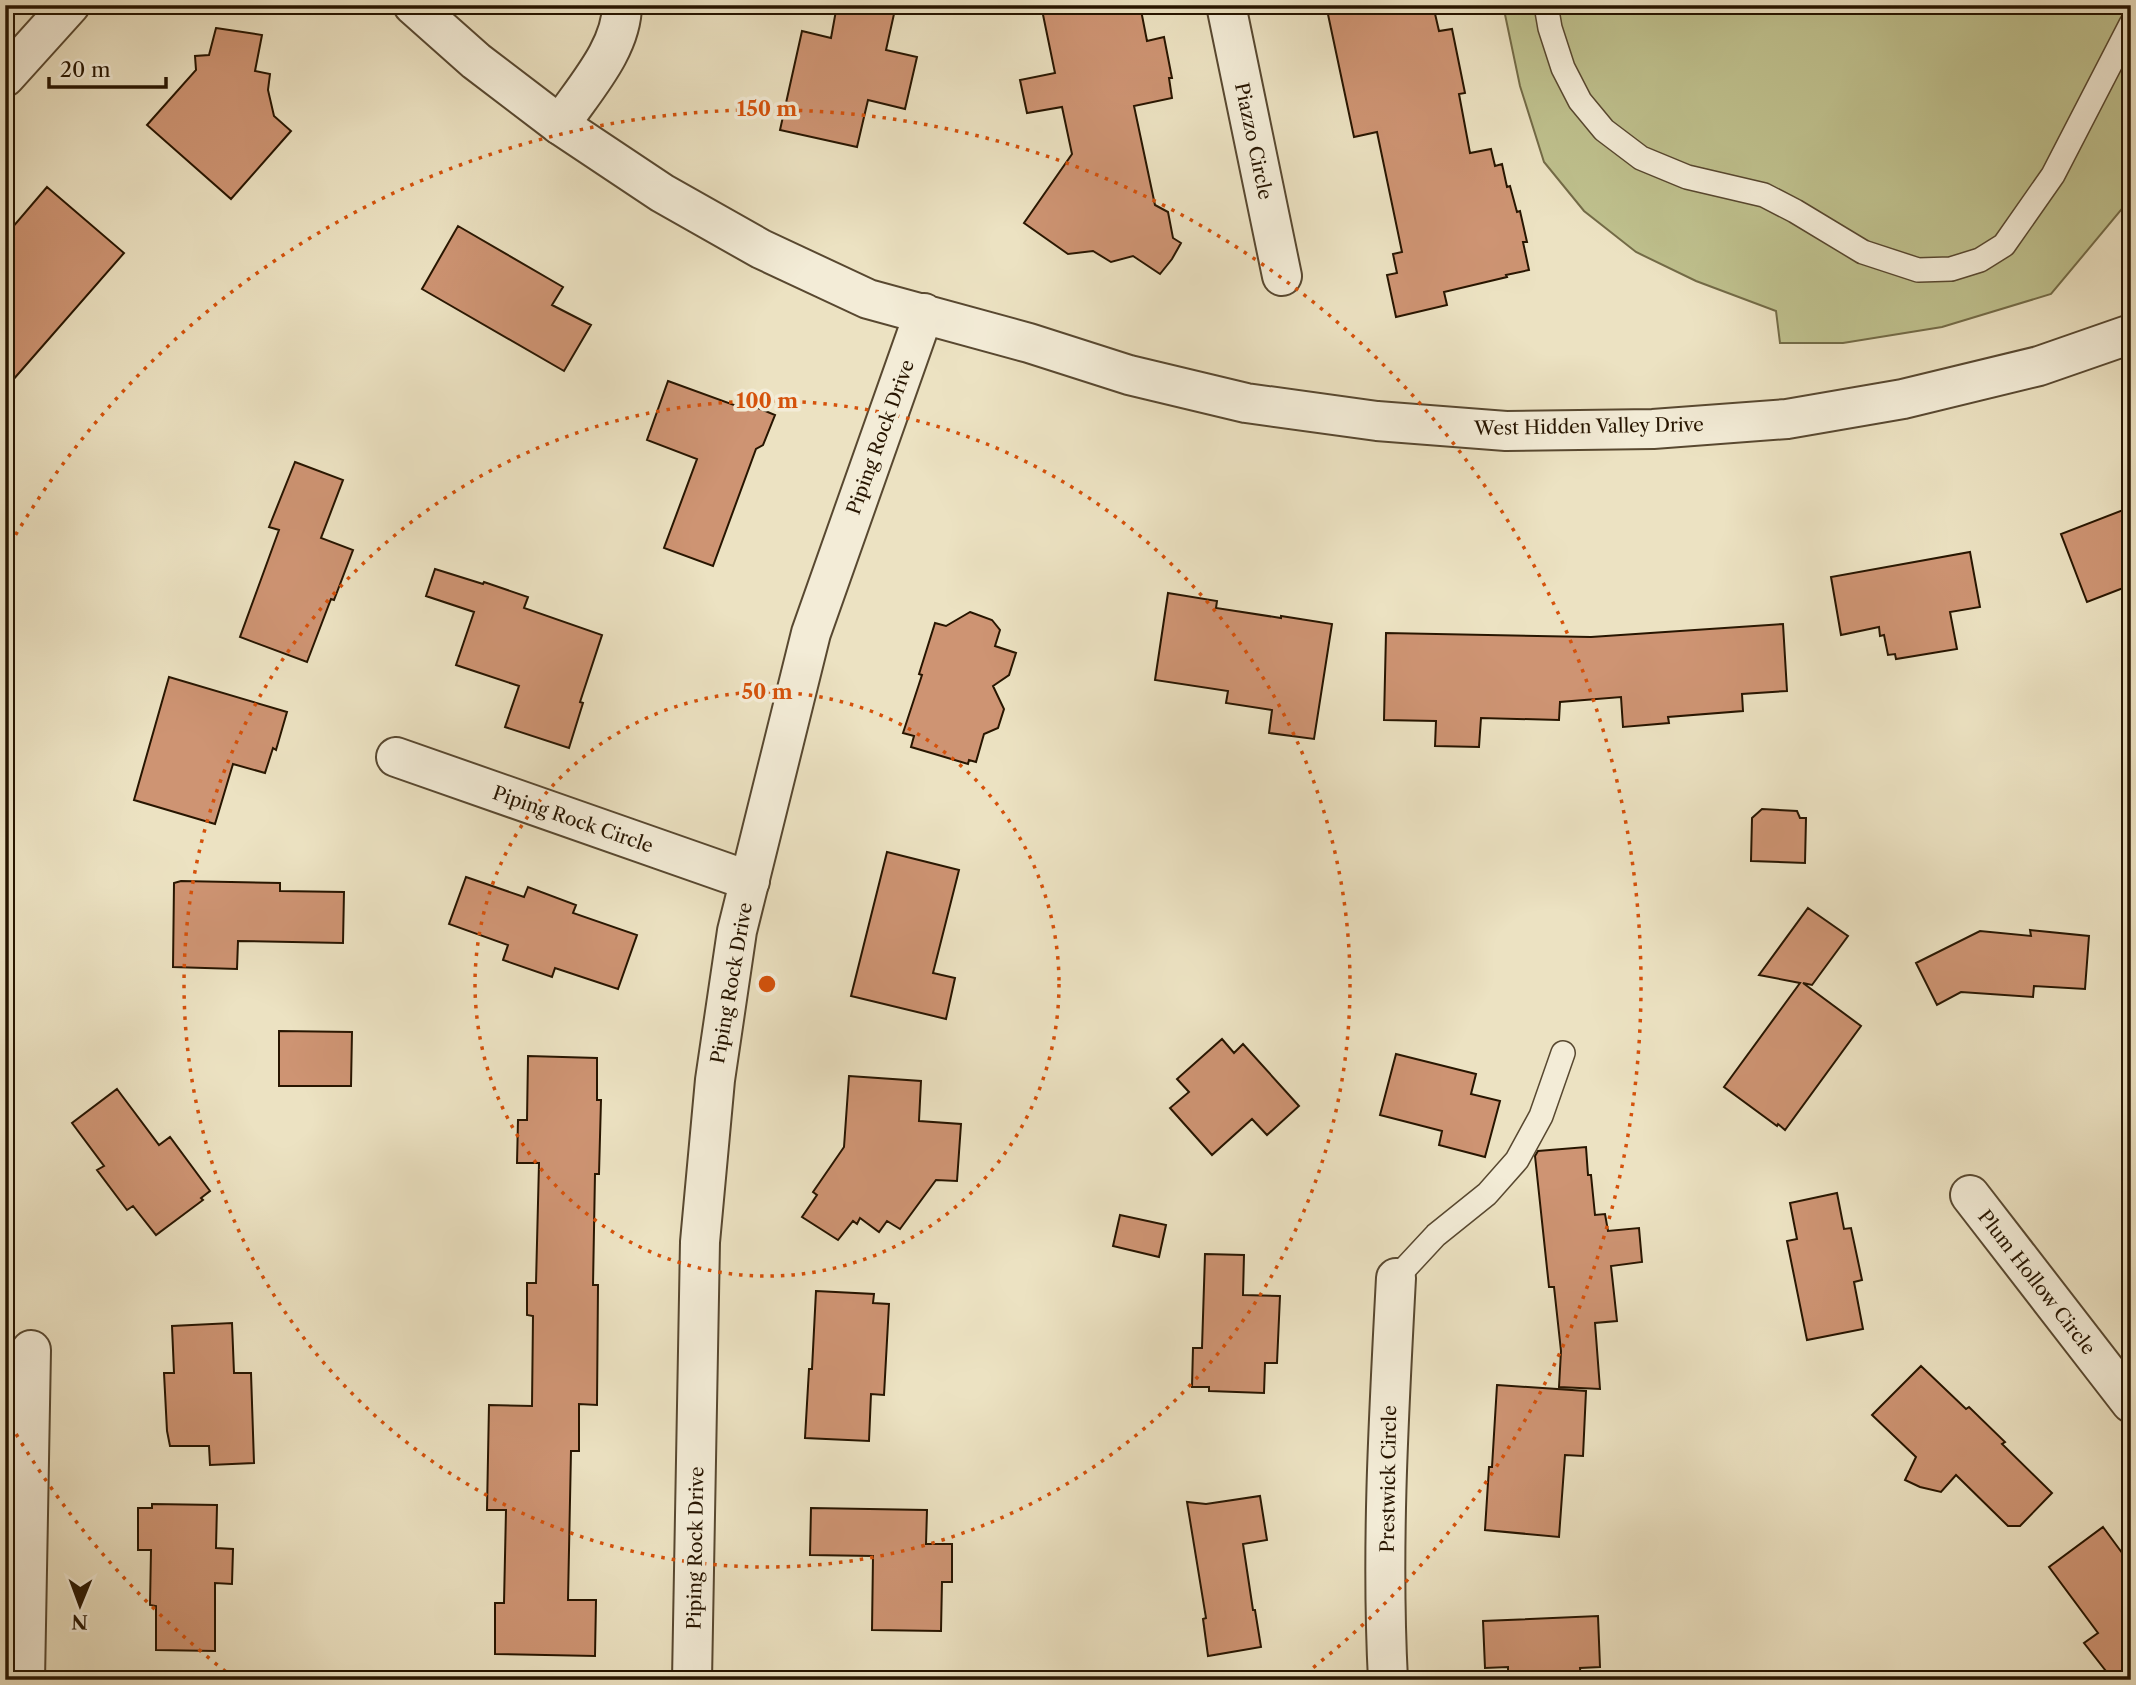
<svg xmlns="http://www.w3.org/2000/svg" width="2136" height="1685" font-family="'Libre Caslon Text',serif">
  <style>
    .green { fill: #bfc18e; stroke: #736b47; stroke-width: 2 }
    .building { fill: #ce9473; stroke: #271500; stroke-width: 2 }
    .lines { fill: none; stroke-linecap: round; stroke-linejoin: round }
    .service-casing { stroke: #584830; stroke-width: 26 }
    .minor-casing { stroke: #584830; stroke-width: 42 }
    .tertiary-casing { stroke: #584830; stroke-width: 42 }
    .service { stroke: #f3ecd7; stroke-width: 23 }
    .minor { stroke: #f3ecd7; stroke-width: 38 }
    .tertiary { stroke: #f3ecd7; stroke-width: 38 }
    .ring { fill: none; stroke: #d5520b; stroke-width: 3.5; stroke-dasharray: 3.5 7 }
    .labels { text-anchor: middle; stroke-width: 7; stroke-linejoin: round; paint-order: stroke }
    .street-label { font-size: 19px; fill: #271500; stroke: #f3ecd7 }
    .centre { fill: #d5520b; stroke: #f3ecd7; stroke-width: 3.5 }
    .ring-label { font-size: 21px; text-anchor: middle; font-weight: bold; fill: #d5520b; stroke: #f3ecd7; stroke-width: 7; stroke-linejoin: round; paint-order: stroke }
  </style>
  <rect width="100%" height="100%" fill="#ece2c2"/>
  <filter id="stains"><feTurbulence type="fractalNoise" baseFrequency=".00286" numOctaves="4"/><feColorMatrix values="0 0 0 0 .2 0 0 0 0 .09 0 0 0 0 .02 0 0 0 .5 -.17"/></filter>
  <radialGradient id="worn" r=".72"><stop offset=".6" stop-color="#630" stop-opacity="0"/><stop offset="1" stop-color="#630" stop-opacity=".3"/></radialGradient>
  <path class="green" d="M1503,5H2131V198L2051,294L1942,327L1843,343H1780L1776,311L1696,281L1636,252L1584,211L1544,162L1520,86Z"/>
  <path class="building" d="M837,5H896L886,50L917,57L905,109L868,100L857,147L780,130L802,31L831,38Z
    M1041,5H1140L1147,41L1164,37L1172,78H1169L1172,98L1134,106L1155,205L1168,212L1173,238L1181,243L1172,259L1160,274L1133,256L1111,262L1093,251L1068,254L1024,223L1072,154L1062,107L1027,113L1020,80L1055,73Z
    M1326,5H1433L1439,31L1452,29L1465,93L1459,94L1470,153L1491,149L1495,166L1502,164L1507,187L1510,186L1517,212L1520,211L1527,242H1523L1529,270L1506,275L1507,277L1444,292L1447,305L1396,317L1387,275L1397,273L1393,254L1402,252L1377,132L1354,137Z
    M216,28L262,35L255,71L270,74L268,90L274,116L291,131L231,199L147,125L196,70L195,56L209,55Z
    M47,187L124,253L5,389V236Z
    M458,226L563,287L552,305L591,325L564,371L422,289Z
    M668,381L742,408L748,404L775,415L763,445L756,449L713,566L664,548L697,459L647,440Z
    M295,462L343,480L321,538L353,550L334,600L331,599L307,662L240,637L279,530L269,527Z
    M2131,507V585L2087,602L2061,534Z
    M1970,552L1980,607L1950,612L1957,649L1896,659L1895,654L1888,655L1884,635L1880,636L1879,627L1841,635L1831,577Z
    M435,569L483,584L484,582L528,597L524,608L602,635L580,702L583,703L569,748L505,727L519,686L456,665L474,612L426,596Z
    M1168,593L1217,601L1216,608L1281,618V616L1332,624L1314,739L1269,733L1272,710L1226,703L1228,691L1155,680Z
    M970,612L992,620L1000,630L995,646L1016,653L1009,675L993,686L1004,709L998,728L984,734L976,762L969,760L968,764L911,747L914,736L903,733L922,675L919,674L935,623L946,626Z
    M1783,624L1787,691L1742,694L1743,711L1668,717L1669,723L1623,727L1621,697L1560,702L1559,720L1481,718L1479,747L1435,746L1436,721L1384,720L1386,633L1591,637Z
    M169,677L287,712L276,750L273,748L265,773L233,764L215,824L134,800Z
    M1762,809L1797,811L1800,818H1806L1805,863L1751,861L1752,818Z
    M887,852L959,870L933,973L955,978L946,1019L851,996Z
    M466,877L524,897L528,887L576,905L573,913L637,935L618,989L555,968L552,977L503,960L508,945L449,924Z
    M181,881L280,883V891L344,892L343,943L238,941L237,969L173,967L174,883Z
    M1808,908L1848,936L1812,985L1803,983L1861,1026L1785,1130L1778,1124L1777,1126L1724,1087L1800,983L1759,975Z
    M2030,930L2089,936L2085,989L2034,986L2033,997L1961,992L1937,1005L1916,963L1980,931L2031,936Z
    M279,1031L352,1032L351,1086H279Z
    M1222,1039L1234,1053L1243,1044L1299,1106L1267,1135L1252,1119L1212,1155L1170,1108L1189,1092L1177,1079Z
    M1396,1054L1476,1074L1471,1094L1500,1101L1485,1157L1439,1145L1442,1131L1380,1115Z
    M528,1056L597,1058V1100H601L599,1174H595L593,1285H598L597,1405L579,1404V1451H571L568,1600H596L595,1656L495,1654V1603H504L506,1510H487L489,1405L532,1406L533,1316L527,1315V1283H536L539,1163H517L518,1120H527Z
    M849,1076L921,1081L919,1121L961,1124L957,1181L936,1180L900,1229L887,1221L879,1232L860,1218L857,1224L853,1221L838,1240L802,1217L817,1195L813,1192L844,1147Z
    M117,1089L159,1145L170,1137L210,1191L201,1198L203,1200L156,1235L133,1206L127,1210L97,1170L104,1166L72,1123Z
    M1586,1147L1588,1175H1591L1595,1215L1605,1214L1608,1231L1639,1228L1642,1262L1611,1266L1617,1321L1595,1323L1600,1389L1559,1387L1561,1351L1554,1287H1549L1535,1156L1538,1151Z
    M1837,1193L1844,1229L1851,1228L1862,1280L1854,1282L1863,1329L1807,1340L1787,1241L1797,1239L1790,1203Z
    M1120,1215L1166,1225L1159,1257L1113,1246Z
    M1205,1254L1244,1255L1243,1295L1280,1296L1277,1363H1265L1264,1393L1209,1391V1387H1192L1193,1348H1202Z
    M816,1291L874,1294L873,1303L889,1304L884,1395L871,1394L869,1441L805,1438L809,1369H812Z
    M232,1323L234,1373H251L254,1463L210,1465L209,1446H170L167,1431L164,1373H174L172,1326Z
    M1921,1366L1966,1409L1969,1407L2005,1442L2002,1444L2052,1493L2020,1526H2008L1956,1475L1941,1492L1920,1487L1905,1480L1916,1457L1872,1415Z
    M1497,1385L1586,1391L1583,1456L1565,1455L1559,1537L1485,1530L1489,1467H1492Z
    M1260,1496L1267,1540L1243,1544L1253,1610H1255L1261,1647L1208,1656L1203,1619L1206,1618L1187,1502L1206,1504Z
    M152,1504L217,1505L216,1548L233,1549L232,1584L215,1583V1651L156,1650V1606L150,1605L151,1550H138V1508H152Z
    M811,1508L927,1510L926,1544H952V1582H942L941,1631L872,1630L873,1556L810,1555Z
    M2103,1527L2131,1565V1680H2113L2084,1643L2098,1633L2049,1567Z
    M1598,1616L1600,1667L1580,1668L1581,1680H1508V1667L1485,1668L1483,1621Z"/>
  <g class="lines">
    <g class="service-casing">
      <path id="service" d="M1546,5L1550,28L1563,68L1580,101L1604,130L1641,158L1687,177L1764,195L1795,211L1863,252L1918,270L1951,269L1980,260L2004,245L2053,175L2131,24
        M1396,1278L1436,1235L1487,1194L1517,1160L1541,1116L1563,1053"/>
    </g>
    <g class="minor-casing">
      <path id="minor" d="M1226,5L1282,276
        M5,77L70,5
        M560,125C583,90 622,49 622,5
        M396,757L750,881
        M1970,1195L2131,1403
        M25,1680L31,1350
        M1388,1680C1381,1546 1389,1411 1396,1278"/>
    </g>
    <g class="tertiary-casing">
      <path id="tertiary" d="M413,5L476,61L560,125L662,193L761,249L868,299L1029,343L1129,375L1246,403L1377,421L1506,431L1653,429L1787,419L1903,399L2039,366L2131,334
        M692,1680L700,1242L715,1080L737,931L811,633L924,313"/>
    </g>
    <use href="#service" class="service"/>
    <use href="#minor" class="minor"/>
    <use href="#tertiary" class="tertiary"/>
  </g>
  <g class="ring">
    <circle cx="767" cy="984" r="292"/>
    <circle cx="767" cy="984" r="583"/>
    <path d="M234 1678A875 875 0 0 1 5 1415M5 553A875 875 0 1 1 1300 1678"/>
  </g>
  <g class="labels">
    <g class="street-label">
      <text transform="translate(1254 141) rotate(78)" y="7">Piazzo Circle</text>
      <text transform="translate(1589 426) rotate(-1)" y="7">West Hidden Valley Drive</text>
      <text transform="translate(880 437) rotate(-70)" y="7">Piping Rock Drive</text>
      <text transform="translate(573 819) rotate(19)" y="7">Piping Rock Circle</text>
      <text transform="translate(731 983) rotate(-80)" y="7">Piping Rock Drive</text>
      <text transform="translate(2037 1282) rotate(52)" y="7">Plum Hollow Circle</text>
      <text transform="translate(1388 1479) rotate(-89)" y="7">Prestwick Circle</text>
      <text transform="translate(695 1548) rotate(-89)" y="7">Piping Rock Drive</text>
    </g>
  </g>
  <circle cx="767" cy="984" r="10" class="centre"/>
  <g class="ring-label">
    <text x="767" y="116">150 m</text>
    <text x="767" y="408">100 m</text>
    <text x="767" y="699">50 m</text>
  </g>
  <rect width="2136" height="1685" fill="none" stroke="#ece2c2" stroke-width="28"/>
  <rect x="7" y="7" width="2122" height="1671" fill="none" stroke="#271500" stroke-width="3.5"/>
  <rect x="14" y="14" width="2108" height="1657" fill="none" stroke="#271500" stroke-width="2"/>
  <g transform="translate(80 1605) rotate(181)" stroke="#f3ecd7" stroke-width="5" paint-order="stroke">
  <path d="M0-5L12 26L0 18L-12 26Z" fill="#271500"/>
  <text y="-10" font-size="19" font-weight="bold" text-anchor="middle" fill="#271500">N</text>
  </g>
  <path d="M49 77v10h117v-10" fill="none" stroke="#271500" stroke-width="3.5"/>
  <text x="60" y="77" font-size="21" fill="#271500" stroke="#f3ecd7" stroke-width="5" paint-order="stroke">20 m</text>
  <rect width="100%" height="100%" filter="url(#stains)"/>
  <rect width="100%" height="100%" fill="url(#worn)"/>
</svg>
